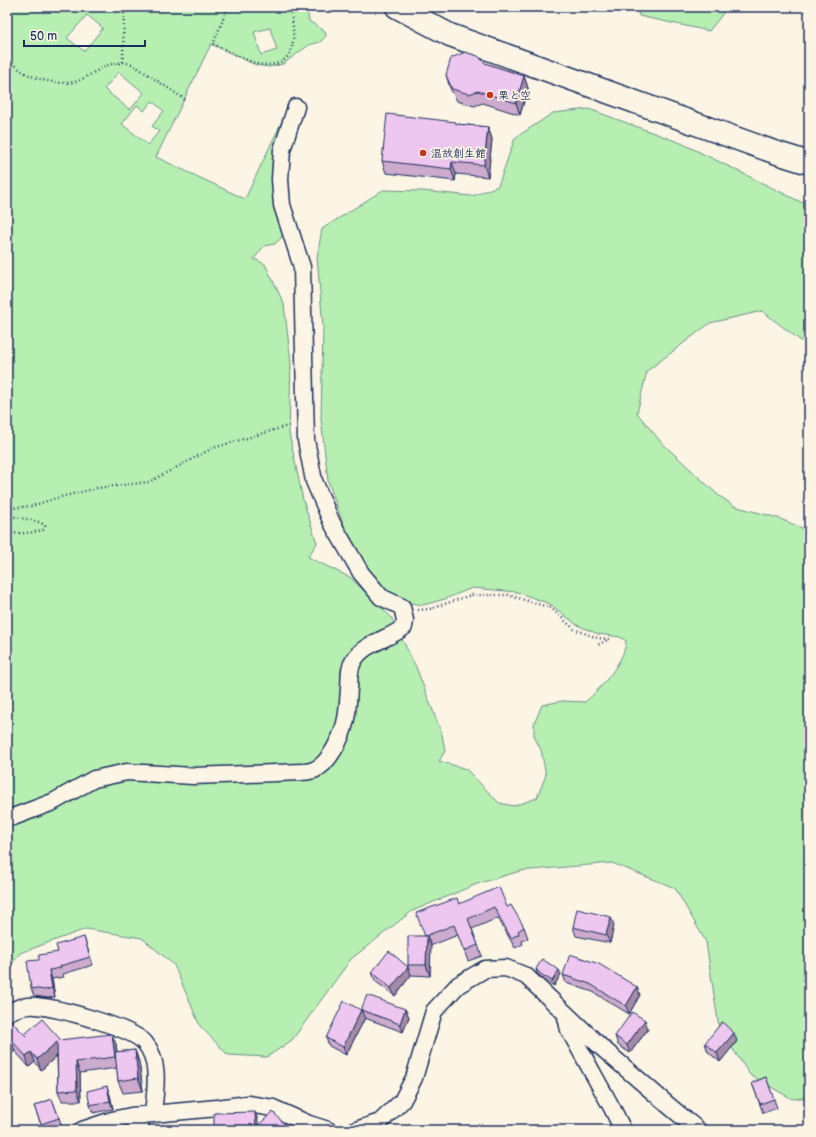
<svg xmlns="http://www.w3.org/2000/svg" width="816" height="1137" font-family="'Balsamiq Sans','Klee One',sans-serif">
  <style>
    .green { fill: #b7efb2; stroke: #698f88; fill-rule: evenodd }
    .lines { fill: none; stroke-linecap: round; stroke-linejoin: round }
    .street-casing { stroke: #1b2f5e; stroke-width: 19 }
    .secondary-casing { stroke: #1b2f5e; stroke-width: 25 }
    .path { stroke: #1b2f5e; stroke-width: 2.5; stroke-dasharray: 1 3; stroke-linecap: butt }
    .street { stroke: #fcf5e5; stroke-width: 16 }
    .secondary { stroke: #fcf5e5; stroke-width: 22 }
    .wall { fill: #ccabce; stroke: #1b2f5e }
    .shaded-wall { fill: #a68ba8; stroke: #1b2f5e }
    .building { fill: #edc7f0; stroke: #1b2f5e }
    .poi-dot { fill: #c8321e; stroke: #fcf5e5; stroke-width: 1.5 }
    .labels { text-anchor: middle; stroke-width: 3.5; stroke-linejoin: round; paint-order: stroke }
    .poi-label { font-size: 11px; font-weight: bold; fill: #1b2f5e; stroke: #fcf5e5; text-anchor: start }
  </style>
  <rect width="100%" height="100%" fill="#fcf5e5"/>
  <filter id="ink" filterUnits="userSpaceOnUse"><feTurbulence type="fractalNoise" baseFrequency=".025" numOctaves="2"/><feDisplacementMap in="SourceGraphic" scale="8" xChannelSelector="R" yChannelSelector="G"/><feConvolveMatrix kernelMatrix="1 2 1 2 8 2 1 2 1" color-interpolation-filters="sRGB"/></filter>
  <g filter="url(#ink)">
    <path class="green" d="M7,7H147L148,9L154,7H251C257,12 264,11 271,7H307L309,21L325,31L326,36L320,42L309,45L283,64L269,67L256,65L211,44L156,157L245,199L283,119L285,118V229L281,238L275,244L264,246L254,259L265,264L284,304L291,363L289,433L303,500L317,543L308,557L351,578L391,617L416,667L442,734L445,751L439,761L466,769L499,803L514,806L537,798L546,775L541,750L534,736V724L542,705L562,701L585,702C600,690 626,659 626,641L620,637L598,634L577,625L550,604L517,592L472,588L445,599L423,605L405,602L385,591L365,568L349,540L328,481L321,419L323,327L317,257L322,229L383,190L422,191L472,196L498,186L515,138L553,113L589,109L681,143L809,206V347L762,311L710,323L647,371L637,413L661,442L718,495L734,506L778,518L809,531V1097L792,1099L750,1075L719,1028L706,942L675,888L612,863L520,871L477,884L412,911L351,959L292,1040L267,1057L228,1055L200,1026L174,965L142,938L86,929L20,953L7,971ZM87,15L103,28L84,51L67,38ZM270,28L277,50L261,55L254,32ZM119,72L144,93L130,110L104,89ZM152,101L164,111L152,126L159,131L148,145L122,124L137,105L144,111Z
      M637,7H728L709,31L639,16Z"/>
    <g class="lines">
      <g class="street-casing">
        <path id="street" d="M7,818L13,817L53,802L94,779L127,772L193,776L302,772C306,772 311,771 314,770C329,764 342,737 345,723C348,713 348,699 349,689C350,679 348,669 354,660C365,642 388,640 404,627L405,620L402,607L381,597L361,573L332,523L314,481L306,440L302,267L282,205L280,179L282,150L296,107
          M7,1013C16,1008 25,1005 36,1006C58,1008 131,1027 145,1043C161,1062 155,1092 153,1114
          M565,1013L569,1030L612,1108L623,1130
          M131,1116L142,1130
          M82,1130L112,1120L131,1116L217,1108L248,1104L273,1108L309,1124L328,1130
          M356,1130L380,1122L402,1101L414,1078L434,1011L458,985L485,969L506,968L526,976L601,1047L668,1105L698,1130"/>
      </g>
      <g class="secondary-casing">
        <path id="secondary" d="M397,7L450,35L774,152L809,163"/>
      </g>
      <path class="path" d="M228,7L213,44C227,50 241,58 255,63C262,66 269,65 276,64C300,57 293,25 290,7
        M7,57C12,61 17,68 23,72C37,80 65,87 80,80C99,71 109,59 132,64L186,100
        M123,62L124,7
        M7,510L12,508L32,506L53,499L97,488L149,482L213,448L291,425
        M7,514C18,520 38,518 45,526L43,530C31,533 20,534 7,533
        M418,610L430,609L471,595H508L551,608L574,629L597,638L609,639L596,646"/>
      <use href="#street" class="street"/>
      <use href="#secondary" class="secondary"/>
    </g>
    <path class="wall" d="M485,63L524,76L528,88L520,115L483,103L474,106L457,101L450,88L446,75Z
      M457,124L488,127L492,139L488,177L456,174L455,181L386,173L382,161Z
      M459,904L507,907L524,927L528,938L522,941L523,944L515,948L498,918L472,929L482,956L468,961L458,935L430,946V976L411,975L395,996L375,981L372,972L408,967V965L425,936Z
      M614,925L610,943L576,936L573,927Z
      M84,937L93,965L63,974L64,977L52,979L55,997L48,998L34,996L31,988L39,960L58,952Z
      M536,969L561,974L554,986L543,979L537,973Z
      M563,975L640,995L629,1014L593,992L566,983Z
      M405,1009L409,1017L403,1032L365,1018L346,1055L329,1046L326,1038L361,1010Z
      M7,1017L27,1037L116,1044L117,1052L135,1050L139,1062L143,1091L123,1093L118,1081L117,1068L80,1073L81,1101H62L58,1091L57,1056L41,1070L35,1062L29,1067L15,1051L7,1059Z
      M648,1029L630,1053L618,1045L615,1036Z
      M737,1041L720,1062L708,1052L705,1043Z
      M766,1077L777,1108L763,1113L752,1083Z
      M110,1095L113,1109L93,1113L90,1105Z
      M52,1099L62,1126L51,1130H43L34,1106Z"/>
    <path class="shaded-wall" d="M524,76L528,88L520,115L516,103Z
      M488,127L492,139L488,177L484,165Z
      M452,162L456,174L455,181L451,169Z
      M611,917L614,925L610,943L606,935Z
      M427,936L431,946L430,976L426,965Z
      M408,967L411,975L395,996L391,988Z
      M49,970L52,979L55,997L52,988Z
      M559,970L561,974L554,986L552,981Z
      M637,987L640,995L629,1014L626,1006Z
      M405,1009L409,1017L403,1032L400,1024Z
      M361,1010L365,1018L346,1055L343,1047Z
      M645,1020L648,1029L630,1053L627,1045Z
      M734,1033L737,1041L720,1062L717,1053Z
      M112,1034L116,1044L119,1068L115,1057Z
      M11,1040L15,1051L7,1059V1045Z
      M57,1042L60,1053L41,1070L37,1059Z
      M135,1050L139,1062L143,1091L138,1078Z
      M31,1052L35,1062L29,1067L26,1056Z
      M76,1062L80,1073L81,1101L77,1090Z
      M107,1086L110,1095L113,1109L110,1101Z
      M255,1112L258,1120V1130L255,1128Z"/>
    <path class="building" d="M465,52L478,56L485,63L524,76L516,103L478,91L469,94L452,89L446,75L451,58Z
      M387,114L456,122V124L488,127L484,165L452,162L451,169L382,161Z
      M499,887L507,907L511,905L524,927L518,931L519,934L511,938L494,907L468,919L478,945L464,951L454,925L425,936H427L426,965H408V936H425L416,913L457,898L459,904Z
      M577,909L611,917L606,935L573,927Z
      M84,937L90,957L60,966L61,968L49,970L52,988L45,990L31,988L27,961L39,960V955L58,952L56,945Z
      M389,951L408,967L391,988L372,972Z
      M570,954L599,964L637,987L626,1006L590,984L563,975Z
      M542,959L559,970L552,981L542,975L536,969Z
      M367,995L405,1009L400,1024L361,1010Z
      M344,1001L361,1010L343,1047L326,1038Z
      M632,1012L645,1020L627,1045L615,1036Z
      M7,1017L27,1037L26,1033L42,1019L60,1039L59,1040L112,1034L115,1057L76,1062L77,1090L58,1091L57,1042L37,1059L31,1052L26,1056L11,1040L7,1045Z
      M722,1022L734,1033L717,1053L705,1043Z
      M135,1050L138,1078L118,1081L115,1052Z
      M766,1077L774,1099L760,1104L752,1083Z
      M107,1086L110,1101L90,1105L87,1091Z
      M52,1099L59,1118L41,1124L34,1106Z
      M255,1112L256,1130H214V1113Z
      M273,1112L290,1130H257L255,1128Z
      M112,1127L114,1130H108Z"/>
  </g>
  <g class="poi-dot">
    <circle cx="490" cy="95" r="4"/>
    <circle cx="423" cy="153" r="4"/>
  </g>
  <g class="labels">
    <g class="poi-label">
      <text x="498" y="99">栗と空</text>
      <text x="431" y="157">温故創生館</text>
    </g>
  </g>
  <rect width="816" height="1137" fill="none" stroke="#fcf5e5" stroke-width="24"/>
  <rect x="12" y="12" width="792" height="1113" fill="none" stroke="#1b2f5e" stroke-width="1.5" filter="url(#ink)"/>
  <path d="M24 40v6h121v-6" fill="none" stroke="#1b2f5e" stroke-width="2"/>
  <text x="30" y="40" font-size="12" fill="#1b2f5e" stroke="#fcf5e5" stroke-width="3" paint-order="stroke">50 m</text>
</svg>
